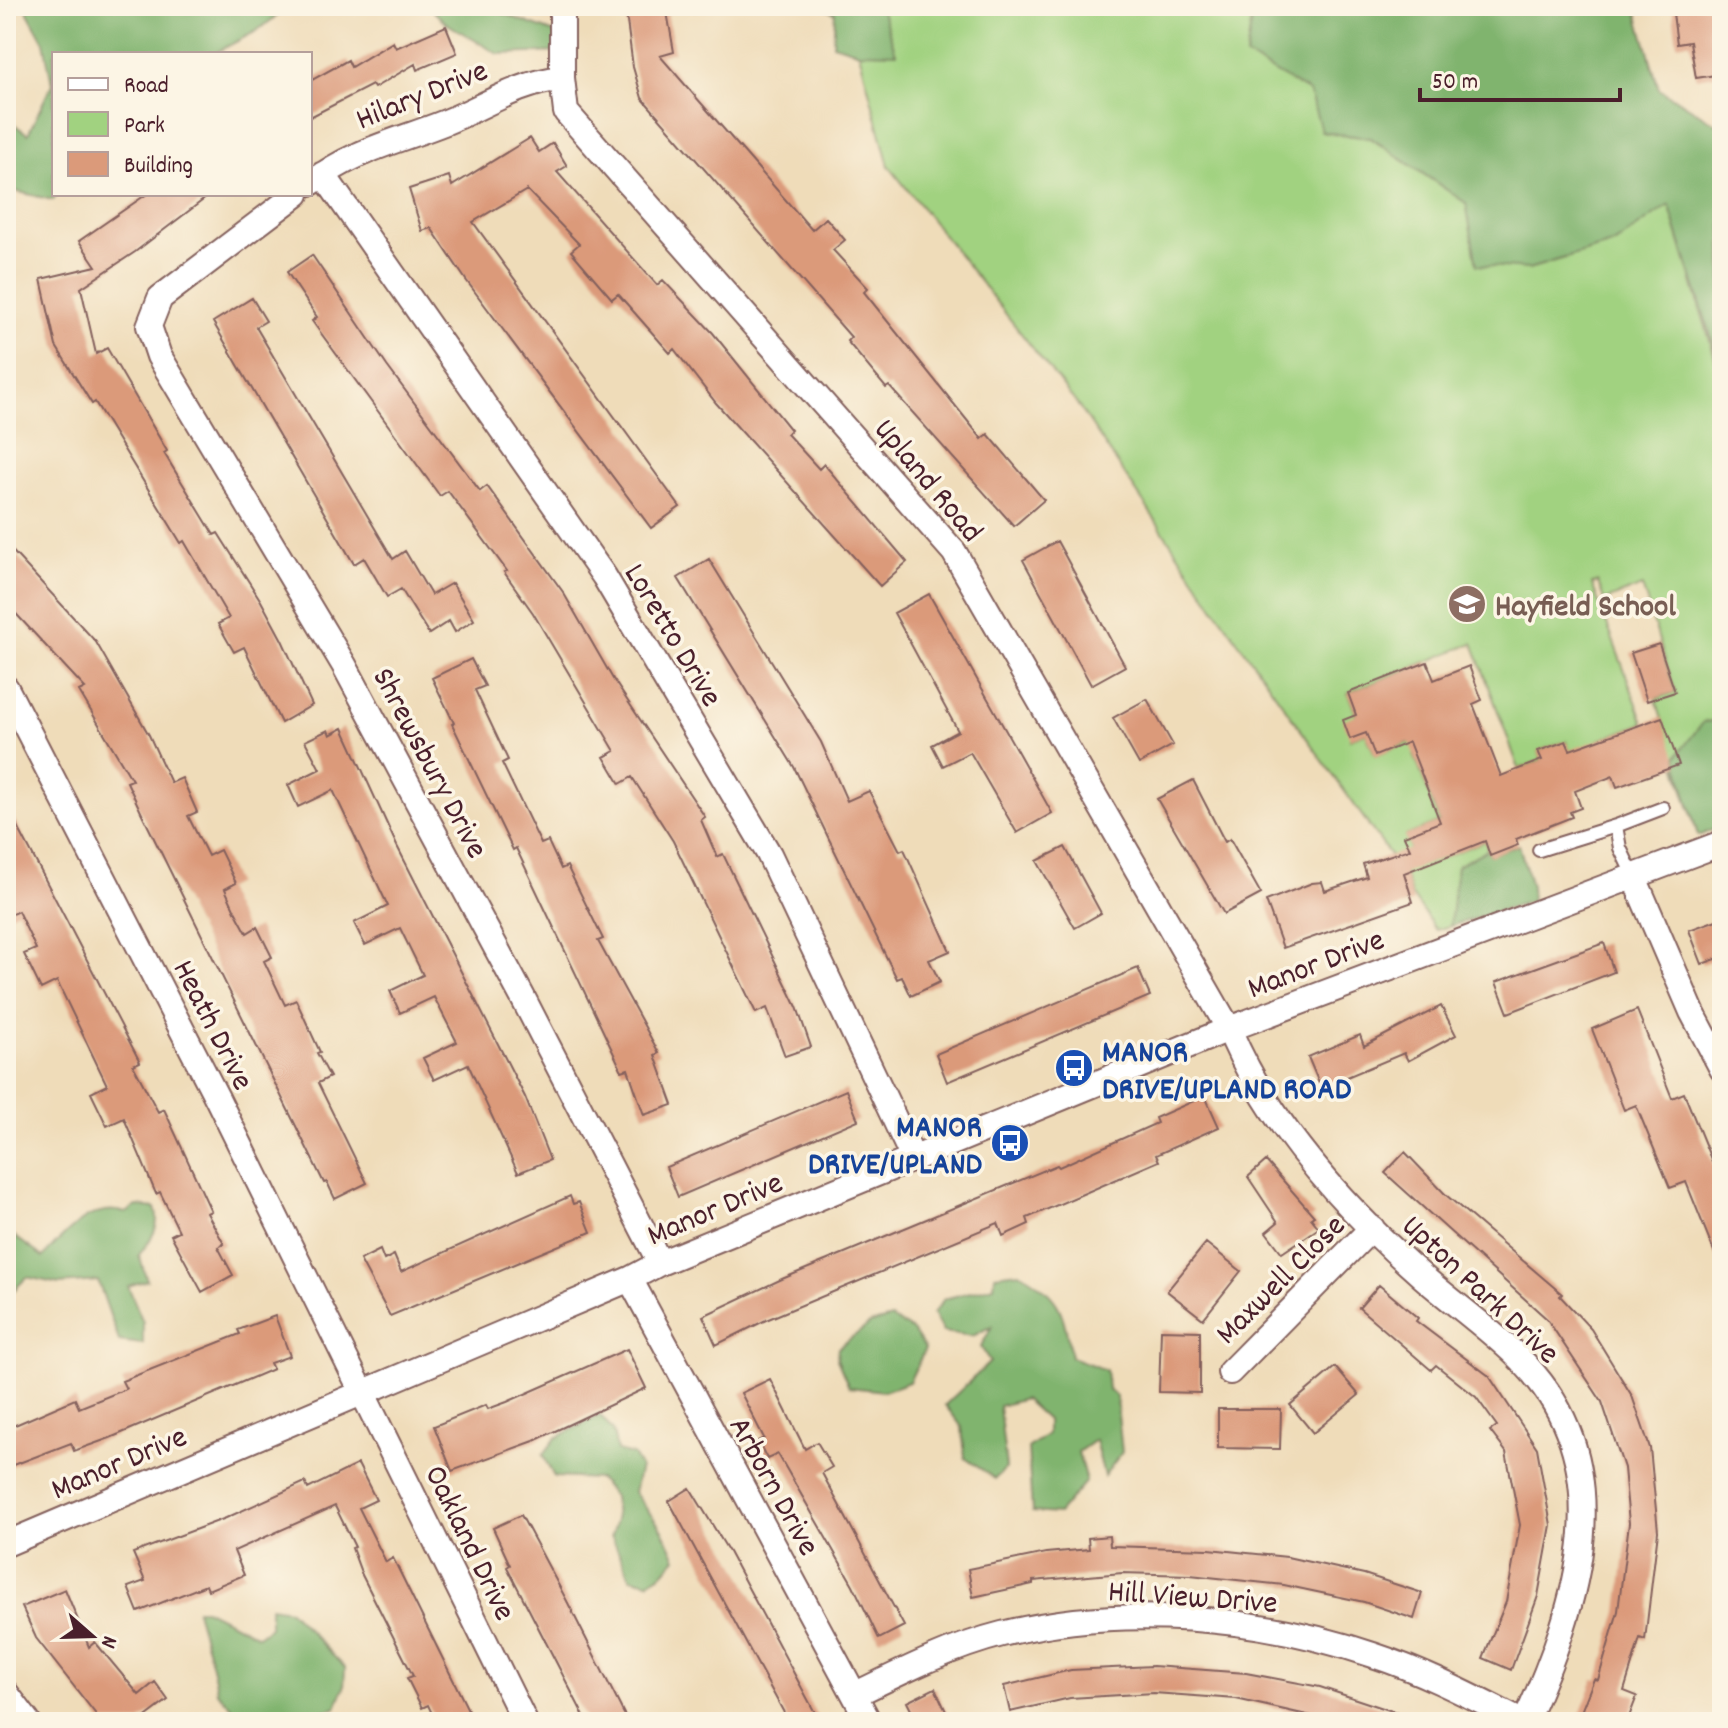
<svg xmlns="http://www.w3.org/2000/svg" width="1728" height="1728" font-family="Dekko,sans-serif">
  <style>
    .green { fill: #a1d280; stroke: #767856; stroke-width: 2 }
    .forest { fill: #80b46e; stroke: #656a4c; stroke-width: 2 }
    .building { fill: #db9a7a }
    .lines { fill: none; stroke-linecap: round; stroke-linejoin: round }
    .lane-casing { stroke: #84615d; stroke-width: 16 }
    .street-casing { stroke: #84615d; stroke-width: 28 }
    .lane { stroke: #fff; stroke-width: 12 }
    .street { stroke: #fff; stroke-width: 24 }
    .labels { text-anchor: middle; stroke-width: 7; stroke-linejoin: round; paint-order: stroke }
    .street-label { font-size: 32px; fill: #4a1f2b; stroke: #fcf5e5 }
    .education-label { font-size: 32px; font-weight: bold; fill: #785e54; stroke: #fcf5e5; text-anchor: start }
    .transit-label { font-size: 32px; font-weight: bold; fill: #164399; stroke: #fcf5e5; text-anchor: start }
  </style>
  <rect width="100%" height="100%" fill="#fcf5e5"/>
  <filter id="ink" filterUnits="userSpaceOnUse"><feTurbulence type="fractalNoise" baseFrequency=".0125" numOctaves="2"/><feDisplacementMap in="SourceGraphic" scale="16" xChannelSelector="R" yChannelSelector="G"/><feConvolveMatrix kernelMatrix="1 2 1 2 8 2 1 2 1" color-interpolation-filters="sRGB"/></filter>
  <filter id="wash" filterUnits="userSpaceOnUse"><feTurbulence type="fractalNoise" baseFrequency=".006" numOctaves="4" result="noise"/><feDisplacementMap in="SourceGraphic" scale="32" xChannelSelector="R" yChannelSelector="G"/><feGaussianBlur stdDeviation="1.8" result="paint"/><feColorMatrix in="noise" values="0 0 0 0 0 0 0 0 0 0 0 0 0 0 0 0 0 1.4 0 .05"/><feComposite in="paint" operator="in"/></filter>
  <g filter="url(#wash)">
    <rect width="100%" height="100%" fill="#efdcb9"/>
    <path class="green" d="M880,6H1254L1246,56L1310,92L1322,132L1370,138L1466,203L1528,269L1615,243L1669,204L1722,381V826L1698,836L1656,699L1675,692L1642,586L1604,601L1598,582L1592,584L1644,723L1599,740L1581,782L1566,741L1539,751L1542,760L1519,769L1473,643L1348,693L1356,715L1350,739L1366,733L1375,755L1423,737L1414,755L1440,822L1405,836L1417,867L1485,841L1490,855L1519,845L1531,887V901L1436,930L1411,894L1401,864L1393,866L1390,855L1222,619L1080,408L889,166L859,52H895Z"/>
    <path class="forest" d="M24,6H291L255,32L213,54H54V194H57L53,200L6,189V119L28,134L52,84L44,42Z
      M428,6H483L560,35V52L498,54L446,23Z
      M819,6H880L896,53L859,52L833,44L835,13Z
      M1254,6H1635L1659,89L1722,127V358L1718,359L1669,205L1615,243L1528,269L1477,265L1466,203L1371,138L1322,132L1309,92L1246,56Z
      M1722,720V826L1698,836L1676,757L1703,722Z
      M1519,845L1531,887V901L1450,926L1457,866L1488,849L1490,855Z
      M137,1206L155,1208C162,1227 150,1240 139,1255L147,1280L128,1286L143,1322V1344L119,1341L98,1281L59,1284L27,1277L6,1298V1226L14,1236L43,1257C65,1234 92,1201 126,1213Z
      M1019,1272C1062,1296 1063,1311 1071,1357L1106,1370L1108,1389L1116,1396L1122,1452L1104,1476L1095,1440L1078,1452L1086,1481L1058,1514L1032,1512L1028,1448L1047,1434V1420L1024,1399L999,1406L1006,1468L995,1479L965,1458L962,1427L945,1405L990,1362L981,1347L992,1326L973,1336L943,1332L933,1314L944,1299L994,1286L995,1275Z
      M891,1318L913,1331L925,1349L909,1382L884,1391L849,1387L837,1359L838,1348L870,1324Z
      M600,1415L613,1431L617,1451L633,1455L640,1467L634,1492L664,1532L676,1558L663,1573L648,1582L631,1578L611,1536L616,1520L614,1497L599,1479L554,1477L543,1455L556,1438Z
      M270,1607L289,1610L345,1668L344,1688L336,1708L302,1716L304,1722H237L232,1707L217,1692C214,1663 202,1638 196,1609H205L258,1636L270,1627Z"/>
    <g id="blocks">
      <path class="building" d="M625,6H666L674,52L660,56L812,230L826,218L845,240L833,250L868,288L864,292L982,439L988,434L1044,500L1014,526L889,386L886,388L847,341L851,337L642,98L633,67Z
        M1672,6H1722V74L1696,78L1690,42L1677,44Z
        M446,26L457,53L417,70L415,64L374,88L372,85L310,117V81L348,60L351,67L393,42L396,48Z
        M530,138L539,152L553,143L567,166L557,172L657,285L663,280L713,333L791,430L787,434L819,469L824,464L907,562L880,586L716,403L674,349L670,353L618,294L612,299L571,251L579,244L527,190L473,222L680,507L651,528L466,280L431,228L422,231L409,189L449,176L452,186Z
        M147,194H211L135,252L81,288L96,354L107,348L167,451L164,453L214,535L218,533L261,601L282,640L312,705L281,723L244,647L234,652L218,624L229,618L184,541L181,543L95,402L92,404L56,346L41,279L96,266L79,241Z
        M312,255L387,366L480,491L487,486L563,592L613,679L705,817L701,820L717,857L723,854L797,1007L811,1047L785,1056L767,1008L756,1013L673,841L632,777L620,784L604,757L615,751L533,613L504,572L507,571L448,491L440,496L312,321L317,317L287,272Z
        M252,298L266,321L256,327L393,559L405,551L431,595L452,583L474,620L455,632L449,621L429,634L401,589L387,597L364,558L354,564L213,322Z
        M1057,541L1125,666L1091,685L1023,560Z
        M6,544L96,642L149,735L171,783L182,778L197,812L188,816L208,856L220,850L236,883L225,889L235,911L247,933L257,927L272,957L264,961L285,1005L296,1000L320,1052L317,1053L330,1077L318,1083L367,1183L335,1199L327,1182L324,1183L142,814L127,782L132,780L79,691L85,688L6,603Z
        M709,559L821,742L847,801L869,791L900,851L904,849L950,951L929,960L940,982L911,996L902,977L897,979L794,767L678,578Z
        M929,594L1052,813L1017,833L970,752L943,766L932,745L958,731L894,613Z
        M1659,644L1675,692L1647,701L1631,653Z
        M471,659L485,686L475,690L508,760L502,763L541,844L548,841L561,869L567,866L603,939L598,941L659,1053L655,1055L673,1105L644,1115L628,1069L622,1071L516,848L513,850L452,724L454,723L432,678Z
        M1427,662L1434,680L1469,666L1482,700L1473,704L1501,776L1542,760L1538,751L1566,741L1570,750L1662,717L1679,765L1617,787L1613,776L1575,791L1581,808L1570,812L1572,817L1516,839L1518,845L1490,856L1485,841L1404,873L1413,902L1283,948L1266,901L1312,883L1322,882L1325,891L1367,877L1363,864L1410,849L1404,836L1440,822L1409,742L1375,756L1366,733L1350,739L1343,720L1356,715L1348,693Z
        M1147,699L1173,745L1139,764L1113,718Z
        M343,728L397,846L525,1097L550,1160L518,1173L468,1064L434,1080L423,1058L457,1042L434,997L400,1013L390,991L423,975L400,928L365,945L354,923L388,906L333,790L298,807L288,785L320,769L305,741L328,730L330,735Z
        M1193,780L1225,842L1230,839L1261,894L1224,914L1157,799Z
        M6,804L140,1062L133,1065L158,1112L164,1109L211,1211L207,1213L224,1244L218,1247L233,1275L202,1292L171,1235L179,1231L160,1192L156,1194L124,1118L107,1126L91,1093L107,1085L57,981L41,989L24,954L36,949L18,911L6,917Z
        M1065,847L1101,913L1075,928L1037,861Z
        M1722,918V957L1702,964L1689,930Z
        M1604,943L1614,972L1508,1013L1496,982Z
        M1138,968L1150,996L947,1082L936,1054Z
        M1441,1006L1456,1035L1408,1061L1404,1053L1321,1088L1308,1057L1360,1035L1364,1046Z
        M1637,1010L1672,1098L1684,1093L1722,1186V1271L1686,1182L1670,1188L1636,1105L1624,1110L1592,1029Z
        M846,1090L858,1120L678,1197L666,1167Z
        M1205,1096L1219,1127L1156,1155L1159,1161L1027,1218L1029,1224L1003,1236L998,1223L766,1320L716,1345L703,1316L782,1279L1057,1165L1059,1167L1157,1123L1155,1118Z
        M1405,1152L1446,1195L1562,1294L1560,1296L1591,1329L1632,1396L1650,1448L1658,1531L1645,1640L1640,1638L1624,1691L1637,1696L1627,1722H1577L1594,1679L1598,1680L1618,1611L1629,1523L1624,1468L1602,1402L1547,1319L1385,1173Z
        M1266,1161L1314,1216L1311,1218L1319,1228L1282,1253L1266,1232L1278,1222L1248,1177Z
        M570,1196L573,1204L579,1202L591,1232L390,1316L360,1260L380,1250L384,1260L394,1255L401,1272Z
        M1206,1243L1241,1271L1203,1319L1167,1291Z
        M1379,1285L1418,1318L1416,1321L1489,1376L1537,1448L1551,1525L1538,1596L1511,1670L1483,1658L1506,1602L1520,1525L1506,1452L1490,1431L1497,1426L1476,1397L1436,1365L1431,1370L1359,1308Z
        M275,1316L290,1356L270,1363L273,1369L110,1438L74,1451L71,1443L6,1468V1429L75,1399L79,1408L126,1389L122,1381L240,1334L238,1330Z
        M1161,1330L1200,1331V1393L1159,1392Z
        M627,1349L646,1388L534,1441L452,1471L434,1426L486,1405L488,1409L507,1402Z
        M1335,1367L1359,1395L1313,1433L1290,1405Z
        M770,1379L805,1449L817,1442L832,1467L822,1473L904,1626L879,1639L853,1585L778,1454L767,1459L758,1441L764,1438L741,1393Z
        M1218,1409H1281L1280,1449L1218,1448Z
        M358,1464L376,1500L359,1508L386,1562L393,1558L474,1722H436L428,1705L422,1708L407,1678L413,1676L362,1575L352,1548L355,1547L335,1506L234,1551L244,1575L208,1590L206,1585L138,1612L128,1587L145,1581L133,1553L226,1518L305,1482L308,1489Z
        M690,1488L729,1552L820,1722H789L669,1501Z
        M521,1515L567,1601L628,1722H587L507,1567L510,1565L493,1528Z
        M1109,1536L1110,1546L1209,1549L1287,1557L1364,1574L1422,1593L1414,1619L1364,1602L1284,1585L1190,1575L1122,1573L1033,1581V1584L973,1597L968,1569L1046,1553L1089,1549L1088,1538Z
        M65,1589L89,1647L95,1642L139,1695L155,1682L168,1700L139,1722H102L36,1638L22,1607Z
        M1153,1666L1246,1673L1320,1687L1413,1718L1412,1722H1338L1236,1699L1154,1693L1070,1698L1010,1712L1004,1686L1071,1670Z
        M935,1688L951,1722H917L907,1702Z"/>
    </g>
  </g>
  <g filter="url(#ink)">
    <use href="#blocks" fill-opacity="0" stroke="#84615d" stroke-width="2"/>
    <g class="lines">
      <g class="lane-casing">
        <path id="lane" d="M1539,850L1616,826
          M1633,875L1620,848L1616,826L1663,808"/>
      </g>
      <g class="street-casing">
        <path id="street" d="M562,6V78L566,112L954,552L1229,1029C1268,1124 1345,1208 1422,1276C1454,1304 1490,1329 1520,1359C1625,1463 1578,1606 1525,1722
          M323,174L604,576L769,854L914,1160
          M311,183C356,149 396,142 446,122C485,106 519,83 562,78
          M297,194L160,298L149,326L159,356L344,665L522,996L660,1263
          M6,688L217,1098L525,1722
          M1633,875L1692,1012L1722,1069
          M630,1279L869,1722
          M1230,1372L1372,1228
          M6,1544L630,1279L660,1263L1229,1029L1722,843
          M6,1693L28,1722
          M856,1694C903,1671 951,1647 1002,1634C1121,1604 1258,1616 1373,1655C1425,1672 1474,1698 1522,1722"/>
      </g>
      <use href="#lane" class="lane"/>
      <use href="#street" class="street"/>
    </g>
  </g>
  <defs>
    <g id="school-disc" transform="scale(2)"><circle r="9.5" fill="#8d6e63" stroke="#fcf5e5"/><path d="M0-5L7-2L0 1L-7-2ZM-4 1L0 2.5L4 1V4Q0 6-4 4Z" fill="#fff"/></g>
    <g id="bus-disc" transform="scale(2)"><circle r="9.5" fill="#1a4fb4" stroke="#fcf5e5"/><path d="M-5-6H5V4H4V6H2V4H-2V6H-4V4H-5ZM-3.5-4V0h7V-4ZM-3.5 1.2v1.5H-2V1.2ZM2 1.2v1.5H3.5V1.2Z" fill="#fff"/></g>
  </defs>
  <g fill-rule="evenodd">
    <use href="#school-disc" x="1467" y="604"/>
    <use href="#bus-disc" x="1074" y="1068"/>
    <use href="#bus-disc" x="1010" y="1143"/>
  </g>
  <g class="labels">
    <g class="street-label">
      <text transform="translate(421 93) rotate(-22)" y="11">Hilary Drive</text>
      <text transform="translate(930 479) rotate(50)" y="11">Upland Road</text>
      <text transform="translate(675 634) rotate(59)" y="11">Loretto Drive</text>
      <text transform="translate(432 762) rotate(62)" y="11">Shrewsbury Drive</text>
      <text transform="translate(1315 962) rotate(-21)" y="11">Manor Drive</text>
      <text transform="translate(215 1024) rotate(63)" y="11">Heath Drive</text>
      <text transform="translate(714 1207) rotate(-23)" y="11">Manor Drive</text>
      <text transform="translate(1279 1278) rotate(-45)" y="11">Maxwell Close</text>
      <text transform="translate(1482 1288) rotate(43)" y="11">Upton Park Drive</text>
      <text transform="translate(118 1461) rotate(-23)" y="11">Manor Drive</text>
      <text transform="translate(776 1485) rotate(61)" y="11">Arborn Drive</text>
      <text transform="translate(472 1542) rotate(64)" y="11">Oakland Drive</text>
      <text transform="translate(1193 1595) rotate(4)" y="11">Hill View Drive</text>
    </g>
    <g class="education-label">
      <text x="1495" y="615">Hayfield School</text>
    </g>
    <g class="transit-label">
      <text x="1102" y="1061">MANOR<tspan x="1102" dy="37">DRIVE/UPLAND ROAD</tspan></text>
      <text x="982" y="1136" text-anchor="end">MANOR<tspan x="982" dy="37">DRIVE/UPLAND</tspan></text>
    </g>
  </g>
  <rect width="1728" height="1728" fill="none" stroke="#fcf5e5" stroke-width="32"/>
  <rect x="52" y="52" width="260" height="144" fill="#fcf5e5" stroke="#b59f9b" stroke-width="2"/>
  <rect x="68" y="78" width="40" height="12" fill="#ffffff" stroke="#b59f9b" stroke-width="2"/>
  <text x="124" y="92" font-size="24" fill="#4a1f2b">Road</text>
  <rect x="68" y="112" width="40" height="24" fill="#a1d280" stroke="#b59f9b" stroke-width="2"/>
  <text x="124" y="132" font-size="24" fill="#4a1f2b">Park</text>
  <rect x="68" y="152" width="40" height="24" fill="#db9a7a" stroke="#b59f9b" stroke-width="2"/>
  <text x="124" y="172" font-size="24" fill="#4a1f2b">Building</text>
  <g transform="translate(92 1636) rotate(110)" stroke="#fcf5e5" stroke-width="6" paint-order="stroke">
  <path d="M0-6L14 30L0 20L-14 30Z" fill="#4a1f2b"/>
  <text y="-12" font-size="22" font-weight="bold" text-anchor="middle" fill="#4a1f2b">N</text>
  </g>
  <path d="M1420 88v12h200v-12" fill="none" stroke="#4a1f2b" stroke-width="4"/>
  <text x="1432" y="88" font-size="24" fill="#4a1f2b" stroke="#fcf5e5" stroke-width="6" paint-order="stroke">50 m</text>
</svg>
